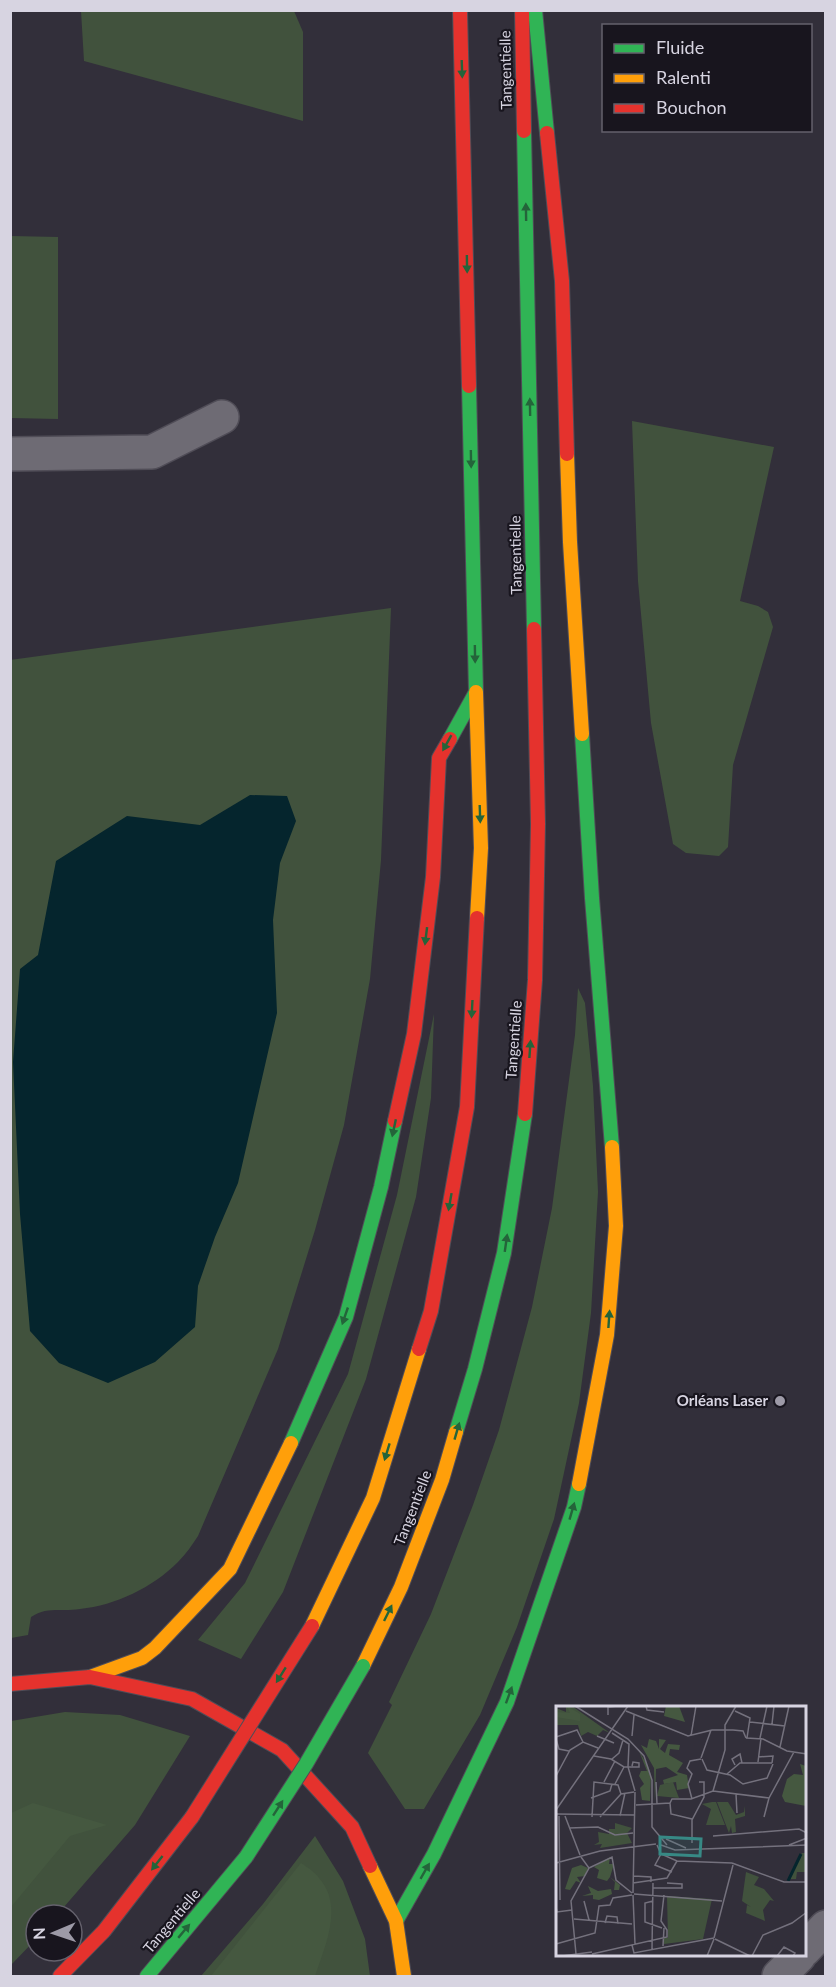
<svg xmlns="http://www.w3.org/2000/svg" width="836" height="1987" font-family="Lato,sans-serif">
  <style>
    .green { fill: #41523d }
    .forest { fill: #455840 }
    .water { fill: #05252d }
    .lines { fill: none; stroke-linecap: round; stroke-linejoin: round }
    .street-casing { stroke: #504d57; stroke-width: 36 }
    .fast-casing { stroke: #504d57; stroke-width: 16 }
    .slow-casing { stroke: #504d57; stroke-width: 16 }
    .jam-casing { stroke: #504d57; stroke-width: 16 }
    .street { stroke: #6e6b74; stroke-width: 33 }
    .fast { stroke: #30b455; stroke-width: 14 }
    .slow { stroke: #ff9f0a; stroke-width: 14 }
    .jam { stroke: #e5322d; stroke-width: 14 }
    .fast-bridge-casing { stroke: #504d57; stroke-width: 16; stroke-linecap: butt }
    .jam-bridge-casing { stroke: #504d57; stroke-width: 16; stroke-linecap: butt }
    .fast-bridge { stroke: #30b455; stroke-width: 14 }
    .jam-bridge { stroke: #e5322d; stroke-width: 14 }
    .oneway { fill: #24643a }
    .poi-dot { fill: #9d9aa7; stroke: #18151e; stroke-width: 2 }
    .labels { text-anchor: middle; stroke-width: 4.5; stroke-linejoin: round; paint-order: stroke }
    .street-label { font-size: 15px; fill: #d7d4e1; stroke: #18151e }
    .poi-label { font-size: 15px; font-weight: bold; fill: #d7d4e1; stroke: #18151e; text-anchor: end }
    .inset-river { fill: none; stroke: #05252d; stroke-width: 3 }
    .inset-road { fill: none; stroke: #74717d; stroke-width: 1.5 }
    .view { fill: #378985; fill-opacity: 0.15; stroke: #378985; stroke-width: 3 }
    .inset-edge { fill: none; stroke: #d7d4e1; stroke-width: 3 }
  </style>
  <rect width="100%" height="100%" fill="#322f3a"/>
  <path class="green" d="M81,11H294L303,32V121L84,61Z
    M11,236L58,237V419L11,418Z
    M632,421L774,447L740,601L758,606L768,612L773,627L733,765L728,847L719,856L686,853L673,844L651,723L638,581Z
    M391,608L381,860L370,979L344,1125L315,1230L278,1349L198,1536C192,1545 186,1554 178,1562C152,1588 116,1605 80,1609C61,1612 47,1606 31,1617L28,1635L11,1638L10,660Z
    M578,988L585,1003L593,1086L598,1192L591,1313L579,1403L554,1519L517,1627L480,1715L424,1809H405L368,1753L392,1705L389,1702L431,1614L473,1505L499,1430L532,1307L552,1208L575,1035Z
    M434,1014L431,1098L416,1197L366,1379L283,1592L241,1659L198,1640L245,1583L348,1374L397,1195Z
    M65,1712L120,1715L190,1736L135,1825L57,1915H36V1939L11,1965V1721Z
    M315,1836L343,1881L365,1939L370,1976H201L263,1904Z"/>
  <path class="forest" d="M33,1803L107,1825L70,1836L11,1907V1813Z
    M301,1863C307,1867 315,1872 319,1878C344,1906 325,1946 315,1976H211Z"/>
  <path class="water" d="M250,795L287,796L296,821L280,863L273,920L277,1013L238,1183L215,1237L198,1286L195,1327L155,1362L108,1383L59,1363L30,1331L20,1214L13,1062L20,969L38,955L56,861L127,816L200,825Z"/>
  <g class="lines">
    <g class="street-casing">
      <path id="street" d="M10,454L152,452L222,417
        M804,1950L826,1927
        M779,1976L799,1956"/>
    </g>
    <g class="fast-casing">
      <path id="fast" d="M535,10L547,133
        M524,131L534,629
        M582,734L592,898L612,1147
        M450,739L476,692L469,386
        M456,1432L475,1369L504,1253L525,1114
        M291,1443L346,1317L381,1187L395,1121
        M396,1921L434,1854L507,1702L574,1507L579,1484
        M147,1976L246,1857"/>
    </g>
    <g class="slow-casing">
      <path id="slow" d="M567,454L570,542L582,734
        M476,692L481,848L477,918
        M579,1484L607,1335L616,1226L612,1147
        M312,1626L373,1498L419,1349
        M363,1666L401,1587L442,1480L456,1432
        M90,1677L142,1658L155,1648L230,1569L291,1443
        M370,1866L396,1921L404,1976"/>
    </g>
    <g class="jam-casing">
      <path id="jam" d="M460,10L469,386
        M522,10L524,131
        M547,133L562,281L567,454
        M525,1114L535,980L538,824L534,629
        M395,1121L414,1034L433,877L439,758L450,739
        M419,1349L431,1311L467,1107L477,918
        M10,1684L90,1677L192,1699L282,1750L352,1827L370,1866
        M60,1976L104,1931L192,1817"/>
    </g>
    <use href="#street" class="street"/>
    <use href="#fast" class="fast"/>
    <use href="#slow" class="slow"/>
    <use href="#jam" class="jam"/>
    <g class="fast-bridge-casing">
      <path id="fast-bridge" d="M246,1857L306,1764L363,1666"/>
    </g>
    <g class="jam-bridge-casing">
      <path id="jam-bridge" d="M192,1817L312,1626"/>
    </g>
    <use href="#fast-bridge" class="fast-bridge"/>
    <use href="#jam-bridge" class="jam-bridge"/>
  </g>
  <defs><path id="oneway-solid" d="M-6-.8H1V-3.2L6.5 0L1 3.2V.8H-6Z" transform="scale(1.5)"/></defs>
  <g class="oneway">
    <use href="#oneway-solid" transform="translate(462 69) rotate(88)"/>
    <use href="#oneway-solid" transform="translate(526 212) rotate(-91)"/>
    <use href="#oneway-solid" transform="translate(467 264) rotate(89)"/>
    <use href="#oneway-solid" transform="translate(530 407) rotate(-91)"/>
    <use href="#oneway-solid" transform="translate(471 459) rotate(89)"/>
    <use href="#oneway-solid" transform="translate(475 654) rotate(89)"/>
    <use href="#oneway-solid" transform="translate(447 743) rotate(119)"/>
    <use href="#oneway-solid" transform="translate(480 814) rotate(88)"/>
    <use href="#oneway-solid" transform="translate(426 936) rotate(97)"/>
    <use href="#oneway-solid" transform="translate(472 1009) rotate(93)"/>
    <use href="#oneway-solid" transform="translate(530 1049) rotate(-86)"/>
    <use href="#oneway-solid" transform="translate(394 1128) rotate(102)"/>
    <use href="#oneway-solid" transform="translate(450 1202) rotate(100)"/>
    <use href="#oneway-solid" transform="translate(506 1243) rotate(-82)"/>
    <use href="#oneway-solid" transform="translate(345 1316) rotate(109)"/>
    <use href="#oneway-solid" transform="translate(609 1319) rotate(-86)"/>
    <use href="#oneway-solid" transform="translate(457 1431) rotate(-74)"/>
    <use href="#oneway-solid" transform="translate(387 1452) rotate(107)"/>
    <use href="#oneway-solid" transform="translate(572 1511) rotate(-74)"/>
    <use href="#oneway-solid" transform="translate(388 1613) rotate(-64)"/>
    <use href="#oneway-solid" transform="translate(281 1675) rotate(122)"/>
    <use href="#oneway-solid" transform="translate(509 1695) rotate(-70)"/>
    <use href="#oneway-solid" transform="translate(278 1808) rotate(-57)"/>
    <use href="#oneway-solid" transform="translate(157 1863) rotate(128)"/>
    <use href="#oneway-solid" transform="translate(425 1871) rotate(-60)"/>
    <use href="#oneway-solid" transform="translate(184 1931) rotate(-50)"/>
  </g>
  <circle class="poi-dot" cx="780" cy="1401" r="6"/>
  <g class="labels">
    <g class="street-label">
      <text transform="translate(506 70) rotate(-91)" y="5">Tangentielle</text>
      <text transform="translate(516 555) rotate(-91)" y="5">Tangentielle</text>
      <text transform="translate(514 1040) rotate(-86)" y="5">Tangentielle</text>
      <text transform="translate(413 1508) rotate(-69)" y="5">Tangentielle</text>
      <text transform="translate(172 1921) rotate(-50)" y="5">Tangentielle</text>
    </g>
    <g class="poi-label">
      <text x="768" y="1406">Orléans Laser</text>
    </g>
  </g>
  <g transform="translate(556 1706)">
    <rect width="250" height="250" fill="#322f3a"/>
    <path d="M10,0H16L54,27L47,24L41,30L32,26L25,30L22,19H0V2L10,6ZM117,76L123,92L101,90L104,79ZM156,96H160L169,119H150L155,103L146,98ZM161,96H172L180,109L188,106L189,100V110L179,113L180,126L176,127L175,120L173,127ZM59,117L76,122L71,127L76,137L44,142L46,138L38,139L43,136L42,126L53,128V123H59ZM246,147H250V166H241L240,173H234ZM190,166L203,171L198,179L208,183L218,195L214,194L207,204L209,215L190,207L191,199L195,201L186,195ZM111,190L156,193L147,233L108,238V232H112Z" fill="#41523d"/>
    <path d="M11,0L24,8V15L0,11V6L14,7ZM110,0H123L129,16L108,10ZM93,33L100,35L103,43V33L110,34L104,43L109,47L112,38L124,39L123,44L114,43L113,49L127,57L121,66L131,69L133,82L121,84L120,76L108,78L107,74L122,69L110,61L100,63L99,97L98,62L85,39L91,42ZM83,45L92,60L95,69L94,95L86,94L84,82L88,78L83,70L85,65H91ZM244,58L250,60V100L229,96L226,90L231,73L238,68L247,69ZM54,151L53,158H58L54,171L64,179L63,184H58L59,176L54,171L51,175L41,172L43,164L38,161ZM25,159L32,162L29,170L21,171L25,177L20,175L14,184L9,183L16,162ZM32,180L42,185L55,183L56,188L43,194L37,193V189L26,190L35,187Z" fill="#455840"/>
    <path class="inset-river" d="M232,175L245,148"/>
    <path class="inset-road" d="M19,0L72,33L88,50L96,74V121L111,139M90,0L91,4L108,6M70,5L132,30L156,24H177L187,25L190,32M179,5L194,12L191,32M52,9V1L62,0M194,16L229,20M216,18L218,0M56,27L73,38L72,61L79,85M41,30L58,37M76,30L78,9M135,30L140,0M0,31L21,24L27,36M190,32L207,33L231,45L251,48M204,32L211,0M0,33L3,43L13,45M224,41L233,0M38,50L55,53L68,61H83V57L77,56L76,60M202,51L217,50L216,57M145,52L155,24M56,53L63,47L67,34M146,53L151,64L174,69L187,78L211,72L217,58M202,56L205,32M179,59L176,53L184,48L186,57M171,68L184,57H216M0,70L14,44L27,36L42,42M48,76L59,55M100,76L101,98M59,78L68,61M157,85L169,44V19L180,0M180,88L181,107M35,92L54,85L56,78M136,93L132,78L136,68L131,62L134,55L145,53M114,97L115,108L136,113M80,99L114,97L116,93H135L157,85L213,92L238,46M0,104L72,0M0,108L78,109M3,110L4,194M9,110L24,149M64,110L69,87M36,111L38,76L62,79L65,88M44,111L65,88L78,86M208,111L213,92M13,122L42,121L59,129L77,127M157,130L243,123L251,127M110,133L130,142M136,137V114L148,91V76H143M101,139L105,148L121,155L176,157M105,139L119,144L251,139M233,139L251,132M105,148L99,159L116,166M0,157L44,145L100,138M176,157L228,176H251M33,162L56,151L60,174L76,187M78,170L95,171V176M77,177L111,172L121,155M97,182H126V178L111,177M77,187L79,86M78,188L166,195M77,189L79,238M28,195L33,214M97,195L89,197V216L106,222M0,201L1,206L16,204M18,213L76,218M49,217L51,210L61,211L62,218M158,232L177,159M159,233L194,250M0,238L39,227L43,200L54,199L57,192L76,189M76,239L78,247L158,232M107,240L108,222M96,243L97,177M20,248L15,195L33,162L25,151M36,248L111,231V224L105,215L108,189M6,250L36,246M151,250L158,233M196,250L207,229L236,217L251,206M221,250L228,241L239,247L237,250"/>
    <path class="view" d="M104,131L145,133L144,150L104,148Z"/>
    <rect width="250" height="250" class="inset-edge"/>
  </g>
  <rect width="836" height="1987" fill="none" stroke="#d7d4e1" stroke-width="24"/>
  <rect x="602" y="24" width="210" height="108" fill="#18151e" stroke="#64616c" stroke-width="1.5"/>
  <rect x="614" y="44" width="30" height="9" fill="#30b455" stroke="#64616c" stroke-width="1.5"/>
  <text x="656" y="54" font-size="18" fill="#d7d4e1">Fluide</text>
  <rect x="614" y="74" width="30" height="9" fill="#ff9f0a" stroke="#64616c" stroke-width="1.5"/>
  <text x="656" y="84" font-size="18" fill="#d7d4e1">Ralenti</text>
  <rect x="614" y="104" width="30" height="9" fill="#e5322d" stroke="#64616c" stroke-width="1.5"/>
  <text x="656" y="114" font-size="18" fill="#d7d4e1">Bouchon</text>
  <g transform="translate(54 1933) rotate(268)"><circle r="28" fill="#18151e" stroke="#64616c" stroke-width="1.5"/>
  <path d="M0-4.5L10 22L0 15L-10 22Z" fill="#9d9aa7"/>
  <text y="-9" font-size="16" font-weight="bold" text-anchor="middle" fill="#d7d4e1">N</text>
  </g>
</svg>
